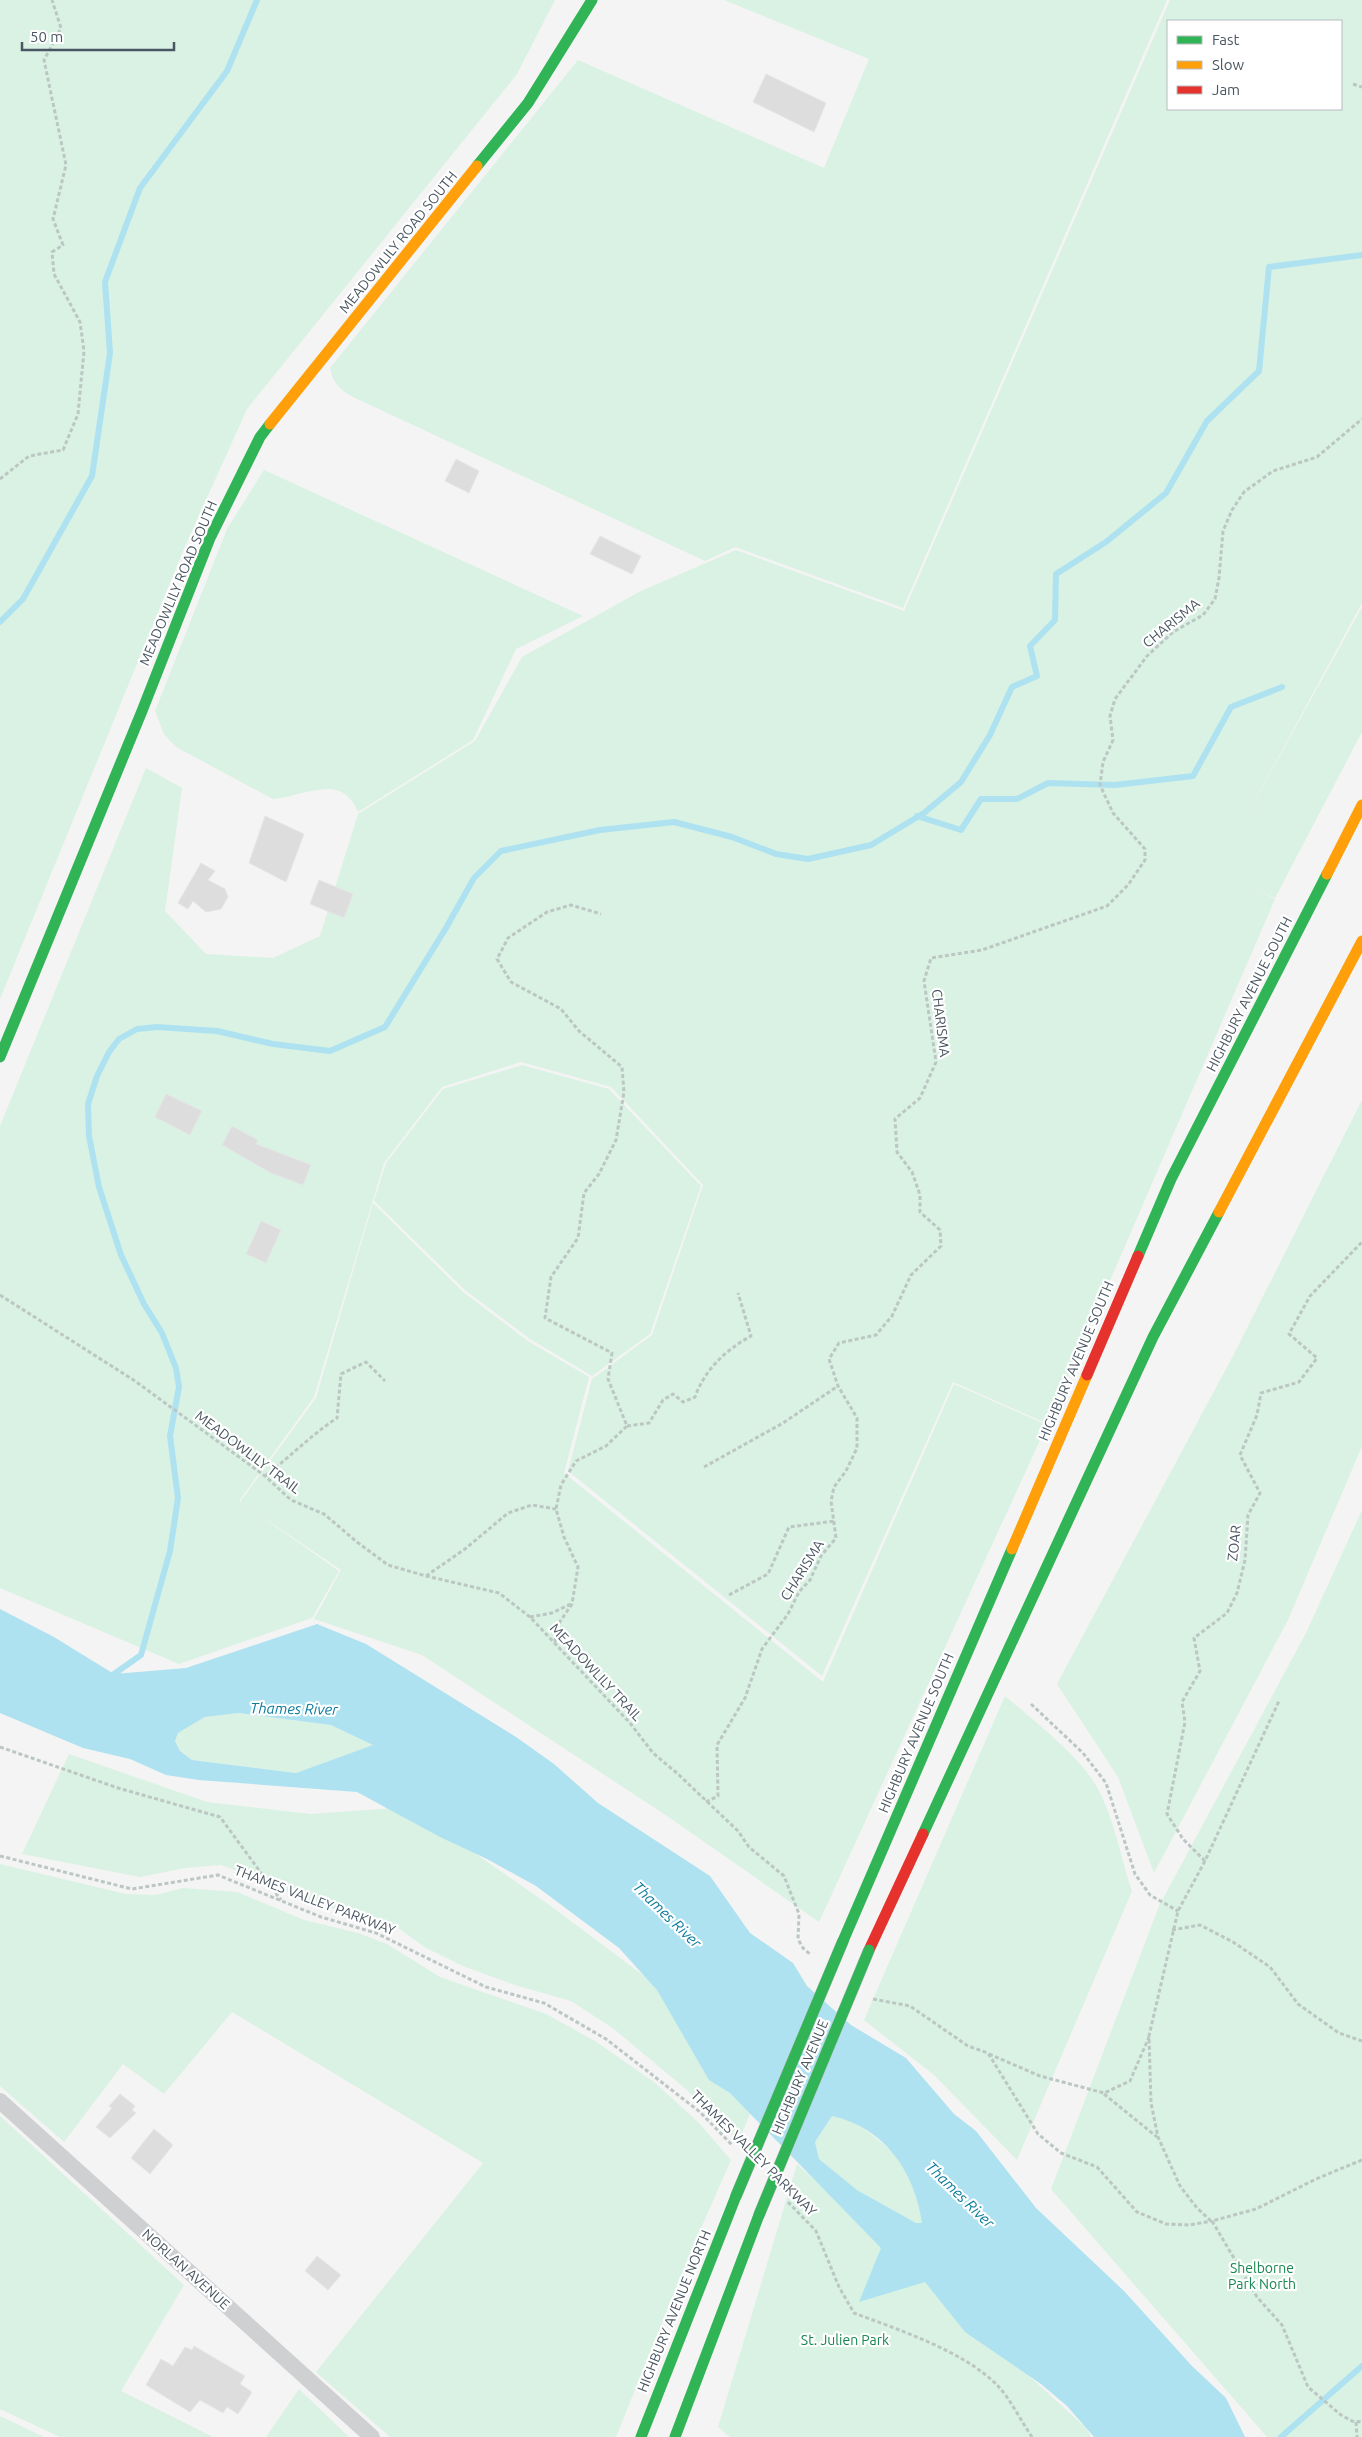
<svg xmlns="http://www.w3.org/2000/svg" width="1362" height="2437" font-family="Ubuntu,sans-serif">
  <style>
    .green { fill: #d9f2e3; fill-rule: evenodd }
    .water { fill: #aee2f0; fill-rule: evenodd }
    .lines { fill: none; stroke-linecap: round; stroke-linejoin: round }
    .stream { stroke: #aee2f0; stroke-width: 6 }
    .building { fill: #ddddde; stroke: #e5e6e7 }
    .path { stroke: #bcc7c4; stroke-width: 3; stroke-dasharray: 4 2.5; stroke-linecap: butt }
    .street { stroke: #ced0d2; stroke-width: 16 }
    .fast { stroke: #30b455; stroke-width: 11 }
    .slow { stroke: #ff9f0a; stroke-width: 11 }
    .jam { stroke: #e5322d; stroke-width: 11 }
    .fast-bridge-casing { stroke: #b9bec3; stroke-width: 12; stroke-linecap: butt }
    .fast-bridge { stroke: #30b455; stroke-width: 11 }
    .labels { text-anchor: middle; stroke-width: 4.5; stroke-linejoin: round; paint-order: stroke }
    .street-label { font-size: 14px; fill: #4a5661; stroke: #fff }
    .park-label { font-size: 14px; fill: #17864f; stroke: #fff }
    .water-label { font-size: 15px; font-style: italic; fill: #0c7c9b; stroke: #fff }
  </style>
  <rect width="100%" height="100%" fill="#f4f4f4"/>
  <path class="green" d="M0,0H555L517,74L247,409L183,551L0,999Z
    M724,0H1167L903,608L735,547L705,561L353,397C340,390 333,383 330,368L578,60L824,168L869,59Z
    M1170,0H1362V603L1242,824L1362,607V732L1275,898L1253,888L1275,899L1048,1424L953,1382L822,1676L568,1471L592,1379L652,1335L703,1185L611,1087L521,1062L442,1087L384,1163L314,1397L239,1501L339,1571L312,1618L179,1664L0,1588V1126L146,768L182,788L165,911L206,954L273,958L320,936L358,814L475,741L522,657L641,591L736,550L904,611ZM1168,21H1341V109H1168Z
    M264,470L583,616L516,649L473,740L358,812C341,771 304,797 273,799L176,747L164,734L155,711L227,529Z
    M522,1065L609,1089L701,1186L650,1334L592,1376L530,1339L465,1290L374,1201L386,1163L443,1089Z
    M1362,1100V1446L1288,1620L1154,1873L1118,1777L1057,1684L1234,1354Z
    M373,1203L463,1292L528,1341L589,1377L564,1473L823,1682L954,1384L1047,1425L819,1922L670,1818L422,1655L314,1619L341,1570L240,1502L316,1398Z
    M1362,1510V2437H1267L1051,2189L1159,1906L1306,1633Z
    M1005,1696C1032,1719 1068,1747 1089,1775C1112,1805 1120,1856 1132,1891L1017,2160L934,2075L864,2020Z
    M239,1713L331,1725L374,1745L296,1773L192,1760L180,1751L175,1741L178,1733L205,1717Z
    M69,1754L207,1802L311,1814L409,1807L552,1907L687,2008L759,2093L738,2142L687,2090L614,2029L571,2001L515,1985L463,1966L426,1948L394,1925L305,1900L258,1878L221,1865L185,1868L140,1877L22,1854Z
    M0,1864L126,1894L155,1895L183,1888L237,1892L304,1920L358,1933L387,1944L440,1977L546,2014L595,2041L654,2082L699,2123L731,2160L691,2251L616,2437H390L316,2372L483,2163L232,2012L164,2094L123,2064L64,2142L0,2086Z
    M0,2116L184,2285L121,2391L213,2437H60L0,2409Z
    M832,2116L853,2120L896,2154L915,2190L923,2223H916L857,2190L819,2159L815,2142Z
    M797,2164L1086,2428L1091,2437H730L718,2427Z
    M299,2389L349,2437H266Z
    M0,2416L44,2437H0Z"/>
  <path class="water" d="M0,1609L54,1637L114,1674L186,1668L317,1624L366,1644L516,1737L554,1764L598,1803L710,1876L750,1933L793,1963L807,1986L851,2025L906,2058L954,2114L976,2131L1036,2208L1124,2291L1192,2366L1226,2398L1245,2437H1094L1067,2406L1041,2384L965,2332L925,2282L859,2302L881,2248L730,2093L709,2080L657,1990L619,1948L536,1886L487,1859L440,1837L357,1792L199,1780L166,1775L130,1759L83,1748L0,1713ZM239,1713L331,1725L373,1745L296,1773L192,1760L180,1751L175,1741L178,1733L205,1717ZM832,2116C884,2127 915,2172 922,2223H916L857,2190L819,2159L815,2142Z"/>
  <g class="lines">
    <path class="stream" d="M0,622L23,599L92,476L110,353L105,282L140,188L227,71L257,0
      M917,816L961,830L981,799H1017L1048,783L1115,785L1193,776L1231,707L1282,687
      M114,1674L141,1655L170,1551L178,1498L170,1436L179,1387L176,1368L162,1333L144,1304L121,1255L99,1187L89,1136L88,1104L97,1076L109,1052L119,1039L137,1029L157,1027L217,1031L273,1044L330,1051L385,1027L446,928L474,878L501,851L600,830L674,822L732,837L776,854L808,859L871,845L924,813L961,782L990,735L1012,687L1037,676L1030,646L1055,620L1056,574L1106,542L1166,493L1207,421L1259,371L1269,267L1362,255
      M1281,2437L1362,2366"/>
  </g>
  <path class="building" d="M766,74L826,103L814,132L753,102Z
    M456,459L479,471L469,493L445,481Z
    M600,536L641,556L632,574L590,554Z
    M265,816L304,834L286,882L249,863Z
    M201,863L215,871L208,880L225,889L228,897L221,909L206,912L193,901L188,909L178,903Z
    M319,880L353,894L344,918L310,904Z
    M166,1094L202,1111L190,1135L155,1117Z
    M232,1126L258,1140L256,1144L311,1165L303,1185L271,1173L222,1145Z
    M261,1221L281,1230L266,1263L246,1254Z
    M120,2094L135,2106L132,2110L136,2113L110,2138L96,2127L112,2108L109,2106Z
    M154,2129L173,2145L150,2174L131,2158Z
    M317,2256L341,2275L328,2290L305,2271Z
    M194,2346L245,2376L240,2384L252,2392L238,2414L227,2407L223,2413L200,2400L190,2412L146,2385L161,2359L173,2366L185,2347L192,2350Z"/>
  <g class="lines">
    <path class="path" d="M1353,84L1362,87
      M0,479L29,456L63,450L78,414L84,351L80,322L54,274L52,252L63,245L53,219L66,165L44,60L61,28L52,0
      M0,1295L135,1381L265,1476L291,1500L324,1514L357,1542L388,1565L426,1576L499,1593L530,1617L630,1723L653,1753L678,1774L738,1831L749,1847L784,1876L799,1914L798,1939L803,1948L811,1955
      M627,1426L649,1423L663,1400L673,1394L683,1402L695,1397C705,1369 726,1350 751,1336L738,1293
      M704,1467L783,1423L838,1386
      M265,1476C290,1457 311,1435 337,1418L341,1374L366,1362L385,1381
      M426,1576L465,1549L508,1513L532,1505L556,1509
      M729,1595L768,1574L789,1527L835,1521
      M530,1617L552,1613L571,1604
      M555,1642L557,1626L572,1604L578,1567L564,1537L556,1509L561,1485L576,1461L606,1446L627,1426L608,1379L612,1353L545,1318L551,1277L578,1238L584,1193L599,1174L616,1140L624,1092L622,1067L579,1031L561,1009L511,982L497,959L508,938L547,912L571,905L601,914
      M1031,1704L1083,1753L1106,1783L1135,1874L1150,1895L1178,1911
      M0,1747L118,1788L220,1817L281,1900
      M706,1802L718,1796L717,1745L745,1698L762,1649L788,1614L799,1592L810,1580L821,1556L836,1538L831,1501L834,1487L846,1471L857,1448V1418L838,1386L829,1359L839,1343L876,1335L892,1316L911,1275L941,1246L940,1230L920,1212V1195L912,1172L897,1152L895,1119L920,1098L936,1062L924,981L931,958L982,950L1107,906L1128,885L1145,860V849L1113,813L1100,785L1103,762L1113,740L1110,716L1115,699L1147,656L1173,632L1203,615L1215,599L1219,578L1223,531L1232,510L1244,492L1273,471L1317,457L1362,419
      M0,1856L132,1889L218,1875L321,1917L376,1933L486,1987L544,2003L606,2039L700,2112L733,2146
      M1205,1861L1183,1839L1167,1814L1185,1722L1182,1702L1200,1671L1194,1638L1227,1613L1237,1593L1245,1560L1248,1515L1260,1493L1240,1455L1257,1415L1261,1393L1299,1382L1317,1358L1289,1334L1310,1296L1362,1242
      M1172,1930L1200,1925L1233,1942L1270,1967L1298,2004L1339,2033L1362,2041
      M873,1999L910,2006L968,2046L988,2053L1038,2134L1061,2153L1097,2167L1137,2212L1166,2224L1189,2225L1212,2221
      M989,2054L1040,2076L1104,2093L1130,2081L1149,2037
      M1104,2094L1157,2137
      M1362,2160L1316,2179L1256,2209L1212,2221L1257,2297L1282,2325L1308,2387L1341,2415L1352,2421L1362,2422
      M788,2202L816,2231L839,2287L854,2313C899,2330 964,2351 998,2386C1011,2400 1021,2421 1032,2437
      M1211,2221L1197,2208L1180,2186L1158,2137L1151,2103L1149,2036L1178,1911L1205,1861L1279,1701
      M1356,2422L1357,2437"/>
    <path class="street" d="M0,2101L372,2437"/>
    <path class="fast" d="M477,166L528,103L592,0
      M0,1057L142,711L210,538L260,437L270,424
      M1138,1256L1171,1179L1327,874
      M923,1834L1153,1337L1219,1212
      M843,1941L1012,1549
      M641,2437L736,2196
      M675,2437L759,2215"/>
    <path class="slow" d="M270,424L477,166
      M1327,874L1362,805
      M1219,1212L1362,941
      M1012,1549L1087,1375"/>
    <path class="jam" d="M1087,1375L1138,1256
      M869,1950L923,1834"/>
    <g class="fast-bridge-casing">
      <path id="fast-bridge" d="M736,2196L843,1941
        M759,2215L869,1950"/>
    </g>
    <use href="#fast-bridge" class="fast-bridge"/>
  </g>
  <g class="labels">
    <g class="street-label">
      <text transform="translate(398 242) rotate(-51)" y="5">MEADOWLILY ROAD SOUTH</text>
      <text transform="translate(178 583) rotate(-67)" y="5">MEADOWLILY ROAD SOUTH</text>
      <text transform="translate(1171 623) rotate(-39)" y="5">CHARISMA</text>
      <text transform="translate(1249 994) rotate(-63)" y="5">HIGHBURY AVENUE SOUTH</text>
      <text transform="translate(941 1023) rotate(83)" y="5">CHARISMA</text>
      <text transform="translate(1076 1361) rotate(-67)" y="5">HIGHBURY AVENUE SOUTH</text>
      <text transform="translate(248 1452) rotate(37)" y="5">MEADOWLILY TRAIL</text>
      <text transform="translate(1234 1543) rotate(-84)" y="5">ZOAR</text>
      <text transform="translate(802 1570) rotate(-58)" y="5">CHARISMA</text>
      <text transform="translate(596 1672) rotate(47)" y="5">MEADOWLILY TRAIL</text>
      <text transform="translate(916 1733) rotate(-67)" y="5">HIGHBURY AVENUE SOUTH</text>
      <text transform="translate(315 1900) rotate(21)" y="5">THAMES VALLEY PARKWAY</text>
      <text transform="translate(800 2077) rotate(-67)" y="5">HIGHBURY AVENUE</text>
      <text transform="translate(754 2153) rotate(45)" y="5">THAMES VALLEY PARKWAY</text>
      <text transform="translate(186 2269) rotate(42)" y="5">NORLAN AVENUE</text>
      <text transform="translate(674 2311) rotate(-68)" y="5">HIGHBURY AVENUE NORTH</text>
    </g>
    <g class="park-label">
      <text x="1262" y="2273">Shelborne<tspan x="1262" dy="16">Park North</tspan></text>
      <text x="845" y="2345">St. Julien Park</text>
    </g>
    <g class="water-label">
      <text transform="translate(294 1709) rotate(1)" y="5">Thames River</text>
      <text transform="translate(667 1915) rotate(44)" y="5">Thames River</text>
      <text transform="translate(960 2195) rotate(44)" y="5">Thames River</text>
    </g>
  </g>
  <rect x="1167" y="20" width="175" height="90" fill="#ffffff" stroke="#b7bbc0"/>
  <rect x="1177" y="36" width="25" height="8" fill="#30b455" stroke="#b7bbc0"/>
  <text x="1212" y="45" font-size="15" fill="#4a5661">Fast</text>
  <rect x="1177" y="61" width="25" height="8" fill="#ff9f0a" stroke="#b7bbc0"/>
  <text x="1212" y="70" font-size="15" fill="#4a5661">Slow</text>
  <rect x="1177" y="86" width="25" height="8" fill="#e5322d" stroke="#b7bbc0"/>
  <text x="1212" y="95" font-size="15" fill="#4a5661">Jam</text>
  <path d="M22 42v8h152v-8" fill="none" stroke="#4a5661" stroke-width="2.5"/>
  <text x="30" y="42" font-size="15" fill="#4a5661" stroke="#ffffff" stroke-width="4" paint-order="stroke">50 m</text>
</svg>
